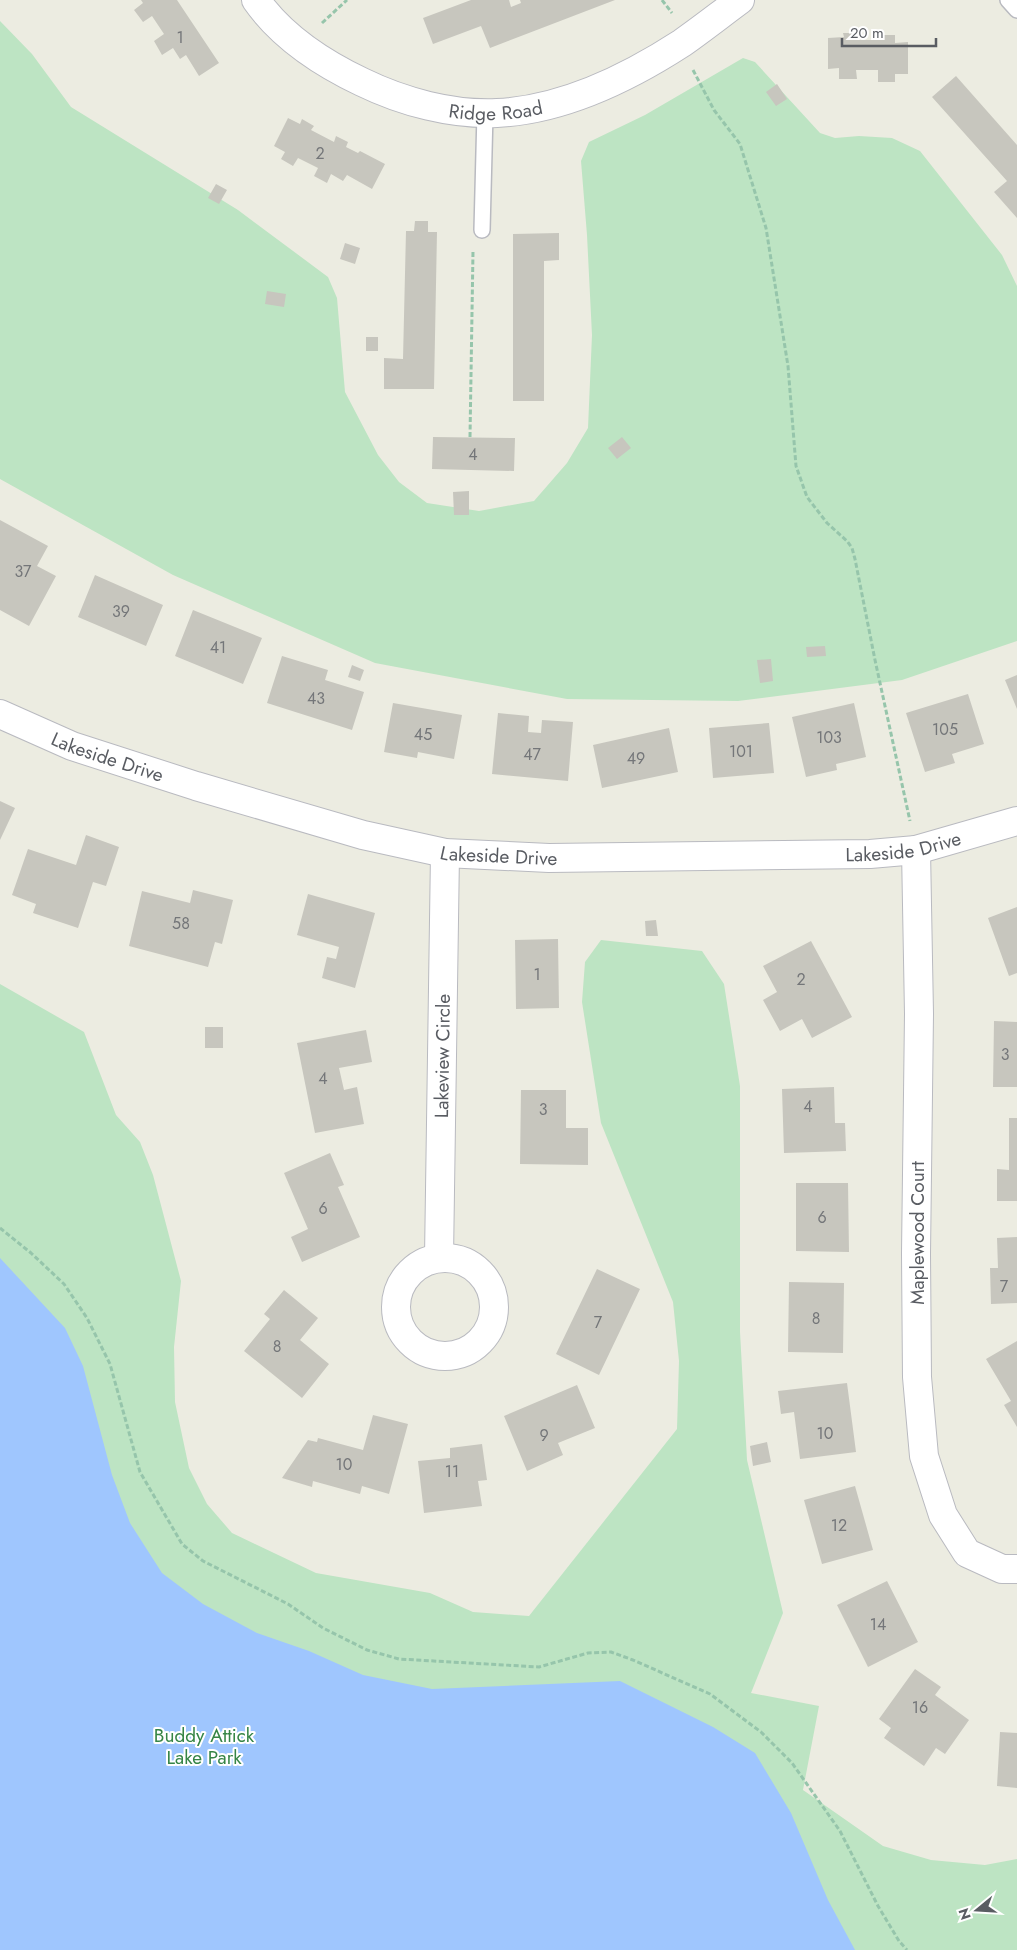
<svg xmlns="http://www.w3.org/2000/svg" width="1017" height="1950" font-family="Jost,sans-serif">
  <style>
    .green { fill: #bde4c3 }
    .water { fill: #9fc6fe }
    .building { fill: #c7c6be }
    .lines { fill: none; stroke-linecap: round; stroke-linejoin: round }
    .service-casing { stroke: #b9bac0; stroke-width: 18 }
    .minor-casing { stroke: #b9bac0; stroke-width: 30 }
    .path { stroke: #96c5ab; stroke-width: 3; stroke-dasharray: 5 2.5; stroke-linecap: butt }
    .service { stroke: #fff; stroke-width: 15 }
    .minor { stroke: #fff; stroke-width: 28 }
    .labels { text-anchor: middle; stroke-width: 4; stroke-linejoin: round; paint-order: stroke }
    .number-label { font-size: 16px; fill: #747679 }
    .street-label { font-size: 19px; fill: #595c62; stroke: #fff }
    .park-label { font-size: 19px; fill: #368546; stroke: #fff }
  </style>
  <rect width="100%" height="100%" fill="#ecece1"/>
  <path class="green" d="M0,21L32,54L71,107L238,210L328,277L337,298L345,392L378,455L399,482L427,503L479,511L534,501L567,463L588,428L592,335L587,235L581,161L589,142L645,115L743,58L755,62L820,133L835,138L859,136L892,138L920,151L1002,255L1017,286V641L902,680L738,701L567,699L375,663L173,575L0,479Z
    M601,940L702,951L724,984L740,1086V1332L747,1460L783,1613L751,1693L819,1706L803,1790L883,1846L931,1860L985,1865L1017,1859V1950H0V984L84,1032L116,1115L140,1142L153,1175L181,1281L174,1347L175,1402L189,1468L207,1504L232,1533L316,1573L430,1593L473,1612L529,1616L677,1429L679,1361L673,1302L601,1123L582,1002L585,962Z"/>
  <path class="water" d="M0,1258L65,1328L83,1366L112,1475L130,1523L162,1573L203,1604L257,1633L309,1651L363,1675L432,1689L620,1681L713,1727L755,1753L791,1813L828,1900L855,1950H0Z"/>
  <path class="building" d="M141,0H177L219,63L199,76L186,55L180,59L173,48L162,55L154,41L164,34L152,16L143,22L134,10L143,3Z
    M471,0H509L511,7L521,3L520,0H615L490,48L481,26L433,44L423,18Z
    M843,33H856L857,40H882V35H895V43L908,42V74H895V82H878V70H856L857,79H839V68L828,69V38L844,37Z
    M956,76L1017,145V218L994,192L1007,181L932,97Z
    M777,84L787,99L776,106L766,92Z
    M288,118L300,124L302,119L314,126L311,130L334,142L336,136L348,142L346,147L358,153L360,151L385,164L372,189L347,175L343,181L331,174L327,183L314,176L318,168L298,158L293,166L281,159L285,152L274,146Z
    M216,184L227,190L219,204L208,198Z
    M415,221H428V232H437L434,389H384V358L403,359L406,231H414Z
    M559,233V260L544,261V401H513V234Z
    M345,243L360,248L355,264L340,259Z
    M267,291L286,294L284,307L265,304Z
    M366,337H378V351H366Z
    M433,437L515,438L514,471L432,469Z
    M622,437L631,448L617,459L608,448Z
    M469,491V515H454L453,492Z
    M0,520L48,546L37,566L56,576L29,626L0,610Z
    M95,575L163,605L146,646L78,617Z
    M193,610L262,638L243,684L175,656Z
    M825,646L826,656L807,657L806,647Z
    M282,656L328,670L325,680L364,692L352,730L267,703Z
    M771,659L773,681L760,683L757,660Z
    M352,665L364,670L360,681L348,677Z
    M1017,675V709L1005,680Z
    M968,694L984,744L952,754L955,763L925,772L906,713Z
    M393,703L462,715L454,759L418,752L417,758L384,752Z
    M854,703L866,757L836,764L837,770L806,777L792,717Z
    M498,713L529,716L528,732L541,733L542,720L573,722L568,781L492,774Z
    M769,723L774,773L713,778L709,728Z
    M669,728L678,772L602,788L593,745Z
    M0,801L15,808L0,840Z
    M86,835L119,847L106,886L93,882L78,928L33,913L36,904L12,895L28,849L76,865Z
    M193,890L233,900L222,944L215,942L208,967L129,946L142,891L190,903Z
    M308,894L375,913L355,988L322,978L327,957L336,959L339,947L297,935Z
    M1017,907V973L1009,976L988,918Z
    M656,920L658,936H646L645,921Z
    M558,939L559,1008L516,1009L515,940Z
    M811,941L852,1017L812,1038L802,1019L780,1031L763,1000L777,992L763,966Z
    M994,1021L1017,1022V1087H993Z
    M205,1027H223V1048H205Z
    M366,1030L372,1062L339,1068L344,1090L357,1087L364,1124L315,1133L297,1043Z
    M834,1087L835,1123H845L846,1151L784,1153L782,1089Z
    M521,1090H566V1128H588V1165L520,1164Z
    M1009,1118H1017V1201H997V1169L1009,1170Z
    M330,1153L344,1185L338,1187L360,1237L302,1262L291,1237L308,1229L284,1173Z
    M796,1183H848L849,1252L796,1251Z
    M1017,1237V1303L991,1304L990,1268H998L997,1238Z
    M597,1269L640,1289L599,1375L556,1354Z
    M789,1282L844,1283L843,1353L788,1352Z
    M284,1290L318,1318L300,1340L329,1364L302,1398L244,1351L270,1319L264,1314Z
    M1017,1341V1427L1004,1405L1011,1401L986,1359Z
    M847,1383L856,1452L800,1459L794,1412L781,1414L778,1391Z
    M577,1385L595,1428L558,1443L563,1455L527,1471L504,1416Z
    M373,1415L408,1424L389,1494L362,1486L360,1494L313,1481L312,1487L282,1478L308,1440L317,1442L318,1438L363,1450Z
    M767,1442L771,1462L753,1466L750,1446Z
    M482,1444L487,1480L478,1481L482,1506L424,1513L418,1461L450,1458V1448Z
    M855,1486L873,1550L822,1564L804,1500Z
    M887,1581L918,1642L868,1667L837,1605Z
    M915,1669L941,1687L935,1695L969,1720L945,1754L936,1748L924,1766L884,1738L891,1728L879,1719Z
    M1000,1732L1017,1733V1788L997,1786Z"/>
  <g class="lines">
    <g class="service-casing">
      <path id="service" d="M1008,0L1017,10
        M482,230L485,113"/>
    </g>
    <g class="minor-casing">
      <g id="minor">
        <path id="s1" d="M256,0C282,37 322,63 362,82C403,102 452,115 497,113C563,110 628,78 682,43C702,29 721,14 740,0"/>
        <path id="s2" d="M0,714L72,746L196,786L363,835L445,853L549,858L870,854L916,850L1017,821"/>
        <path d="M916,850L919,1014L916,1254L917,1377L924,1456L943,1515L967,1553L1002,1569H1017"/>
        <path id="s3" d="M439,1258L445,853"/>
        <circle cx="445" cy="1307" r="49"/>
      </g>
    </g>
    <path class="path" d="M662,0L672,13
      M322,23L347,0
      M693,70L714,110L740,144L766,228L788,366L796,466L807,497L827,523L847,541L852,548L855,559L875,660L910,821
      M470,437L473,251
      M0,1228L31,1253L64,1284L87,1318L110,1364L140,1472L182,1544L203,1561L288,1604L323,1628L367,1650L399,1659L539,1667L588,1653L611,1652L633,1660L710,1694L761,1732L792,1763L840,1831L878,1906L899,1941L907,1950"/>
    <use href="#service" class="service"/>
    <use href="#minor" class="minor"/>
  </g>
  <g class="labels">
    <g class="number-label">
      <text x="180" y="43">1</text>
      <text x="320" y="159">2</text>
      <text x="473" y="460">4</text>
      <text x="23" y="577">37</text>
      <text x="121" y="617">39</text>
      <text x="218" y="653">41</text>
      <text x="316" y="704">43</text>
      <text x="945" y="735">105</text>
      <text x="423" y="740">45</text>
      <text x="829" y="743">103</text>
      <text x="741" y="757">101</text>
      <text x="532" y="760">47</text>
      <text x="636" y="764">49</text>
      <text x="181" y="929">58</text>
      <text x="537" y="980">1</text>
      <text x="801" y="985">2</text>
      <text x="1005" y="1060">3</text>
      <text x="323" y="1084">4</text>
      <text x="808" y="1112">4</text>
      <text x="543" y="1115">3</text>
      <text x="323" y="1214">6</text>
      <text x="822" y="1223">6</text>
      <text x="1004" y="1292">7</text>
      <text x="816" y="1324">8</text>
      <text x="598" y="1328">7</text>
      <text x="277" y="1352">8</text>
      <text x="825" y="1439">10</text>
      <text x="544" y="1441">9</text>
      <text x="344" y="1470">10</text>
      <text x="452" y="1477">11</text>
      <text x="839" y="1531">12</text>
      <text x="878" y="1630">14</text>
      <text x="920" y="1713">16</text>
    </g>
    <g class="street-label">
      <text dy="7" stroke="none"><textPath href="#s1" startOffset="274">Ridge Road</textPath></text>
      <text dy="7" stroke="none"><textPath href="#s2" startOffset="116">Lakeside Drive</textPath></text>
      <text dy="7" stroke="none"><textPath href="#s2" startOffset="926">Lakeside Drive</textPath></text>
      <text dy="7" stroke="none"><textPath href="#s2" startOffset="521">Lakeside Drive</textPath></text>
      <text dy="7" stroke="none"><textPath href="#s3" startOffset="202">Lakeview Circle</textPath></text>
      <text transform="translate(917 1233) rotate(-90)" y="7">Maplewood Court</text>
    </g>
    <g class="park-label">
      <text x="204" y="1742">Buddy Attick<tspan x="204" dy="22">Lake Park</tspan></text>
    </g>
  </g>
  <g transform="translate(977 1910) rotate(252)" stroke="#ffffff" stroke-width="4" paint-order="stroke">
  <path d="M0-4L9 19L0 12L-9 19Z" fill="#595c62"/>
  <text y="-8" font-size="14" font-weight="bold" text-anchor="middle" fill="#595c62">N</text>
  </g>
  <path d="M842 38v8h94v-8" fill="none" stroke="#595c62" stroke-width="2.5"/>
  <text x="850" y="38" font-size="15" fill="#595c62" stroke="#ffffff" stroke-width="4" paint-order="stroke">20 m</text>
</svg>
